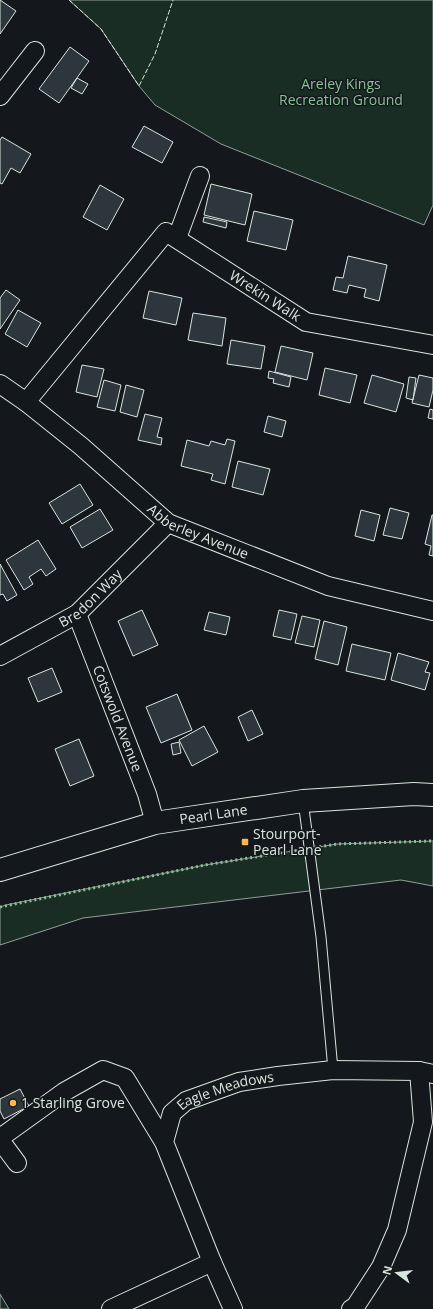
<svg xmlns="http://www.w3.org/2000/svg" width="433" height="1309" font-family="'Open Sans',sans-serif">
  <style>
    .green { fill: #1a2d24; stroke: #939e99 }
    .building { fill: #2c363c; stroke: #d8e6dc }
    .lines { fill: none; stroke-linecap: round; stroke-linejoin: round }
    .service-casing { stroke: #d8e6dc; stroke-width: 11 }
    .minor-casing { stroke: #d8e6dc; stroke-width: 20 }
    .secondary-casing { stroke: #d8e6dc; stroke-width: 24 }
    .service { stroke: #14181c; stroke-width: 9 }
    .minor { stroke: #14181c; stroke-width: 18 }
    .secondary { stroke: #14181c; stroke-width: 22 }
    .hedge { stroke: #8ac095; stroke-width: 3; stroke-dasharray: 2 3; stroke-linecap: butt }
    .fence { stroke: #d8e6dc; stroke-width: 1; stroke-dasharray: 5 2; stroke-linecap: butt }
    .poi-dot { fill: #ffb74d; stroke: #14181c; stroke-width: 1.5 }
    .labels { text-anchor: middle; stroke-width: 3; stroke-linejoin: round; paint-order: stroke }
    .park-label { font-size: 14px; fill: #8ac095; stroke: #14181c }
    .street-label { font-size: 14px; fill: #d8e6dc; stroke: #14181c }
    .poi-label { font-size: 14px; fill: #d8e6dc; stroke: #14181c; text-anchor: start }
  </style>
  <rect width="100%" height="100%" fill="#14181c"/>
  <path class="green" d="M69,0H433V205L424,225L221,144L155,105L139,86L101,29Z
    M433,841V886L401,880L83,918L0,945V907L6,905L205,865L337,844Z
    M0,1294L9,1309H0Z"/>
  <path class="building" d="M0,0L16,11L0,34Z
    M70,47L89,61L59,103L39,89Z
    M77,78L88,84L82,94L71,88Z
    M144,126L173,142L162,163L132,147Z
    M2,137L31,154L20,173L11,168L2,184L0,183V140Z
    M211,184L252,194L245,225L204,215Z
    M100,185L124,199L107,230L83,217Z
    M254,211L293,220L286,250L247,241Z
    M204,217L227,222L226,228L203,222Z
    M348,256L387,265L379,301L364,297L366,289L349,285L347,293L333,290L336,277L343,278Z
    M6,290L20,300L0,329V298Z
    M149,291L182,298L176,325L143,318Z
    M18,310L41,323L27,347L5,334Z
    M193,313L226,318L222,346L188,340Z
    M231,340L265,346L261,369L227,364Z
    M281,346L313,353L307,380L275,372Z
    M82,365L104,369L97,397L76,392Z
    M325,368L357,375L350,403L319,395Z
    M269,371L291,377L289,387L273,383L274,379L268,378Z
    M372,375L404,384L396,412L364,403Z
    M419,375L433,378V390L429,407L412,403Z
    M409,377L416,378L413,400L406,398Z
    M104,380L121,385L115,411L97,407Z
    M126,385L144,390L137,417L120,412Z
    M430,409L433,410V419L428,418Z
    M145,414L162,418L157,437L162,438L161,445L138,440Z
    M268,416L286,421L282,437L264,432Z
    M227,439L235,441L225,484L211,480L213,474L181,466L187,440L209,446L211,441L225,445Z
    M238,461L270,469L263,495L232,487Z
    M80,484L93,505L62,524L49,503Z
    M390,508L409,513L402,539L383,535Z
    M100,509L113,530L82,548L70,527Z
    M361,510L380,515L374,541L355,536Z
    M432,515H433V556L429,555L431,546L425,544Z
    M38,540L56,569L46,576L41,569L29,577L33,584L24,590L6,560Z
    M0,564L17,595L7,601L3,594L0,595Z
    M142,610L158,645L133,656L118,621Z
    M279,610L297,614L291,640L273,636Z
    M209,612L230,617L226,635L204,630Z
    M302,616L320,620L314,647L295,643Z
    M324,621L347,627L338,665L315,659Z
    M352,644L391,653L385,680L346,671Z
    M398,653L429,662L425,672L430,673L425,690L391,680Z
    M52,668L62,692L38,702L28,678Z
    M177,694L192,730L161,743L146,707Z
    M252,710L263,734L248,741L238,717Z
    M204,726L218,752L192,766L179,740Z
    M79,739L94,776L70,786L55,749Z
    M179,742L181,753L173,755L171,744Z
    M20,1089L29,1106L4,1119L0,1111V1099Z"/>
  <g class="lines">
    <g class="service-casing">
      <path id="service" d="M303,801L321,937L333,1070"/>
    </g>
    <g class="minor-casing">
      <g id="minor">
        <path d="M0,96L35,51"/>
        <path d="M177,238L200,176"/>
        <path id="s1" d="M0,384L26,402L81,446L168,523L328,586L433,611"/>
        <path id="s2" d="M26,402L166,232L306,322L433,345"/>
        <path id="s3" d="M77,614L147,794L155,823"/>
        <path id="s4" d="M0,656L77,614L168,523"/>
        <path d="M0,1138L64,1092L103,1070L125,1078L164,1142"/>
        <path d="M0,1140L17,1163"/>
        <path d="M212,1262L233,1309"/>
        <path id="s5" d="M111,1309L212,1262L164,1142L172,1113L186,1101L239,1082L278,1076L333,1070L419,1071L433,1074"/>
        <path d="M351,1309L355,1307L381,1267L397,1230L423,1122L419,1071"/>
      </g>
    </g>
    <g class="secondary-casing">
      <g id="secondary">
        <path id="s6" d="M0,870L155,823L303,801L414,794L433,795"/>
      </g>
    </g>
    <use href="#service" class="service"/>
    <use href="#minor" class="minor"/>
    <use href="#secondary" class="secondary"/>
    <path class="hedge" d="M0,907L205,865L337,844L433,841"/>
    <path class="fence" d="M69,0L101,29L139,86L155,54L173,0"/>
  </g>
  <g class="poi-dot">
    <rect x="241" y="838" width="8" height="8" rx="2"/>
    <circle cx="13" cy="1103" r="4"/>
  </g>
  <g class="labels">
    <g class="park-label">
      <text x="341" y="89">Areley Kings<tspan x="341" dy="16">Recreation Ground</tspan></text>
    </g>
    <g class="street-label">
      <text dy="5" stroke="none"><textPath href="#s2" startOffset="338">Wrekin Walk</textPath></text>
      <text dy="5" stroke="none"><textPath href="#s1" startOffset="249">Abberley Avenue</textPath></text>
      <text dy="5" stroke="none"><textPath href="#s4" startOffset="108">Bredon Way</textPath></text>
      <text dy="5" stroke="none"><textPath href="#s3" startOffset="112">Cotswold Avenue</textPath></text>
      <text dy="5" stroke="none"><textPath href="#s6" startOffset="221">Pearl Lane</textPath></text>
      <text dy="5" stroke="none"><textPath href="#s5" startOffset="330">Eagle Meadows</textPath></text>
    </g>
    <g class="poi-label">
      <text x="253" y="839">Stourport-<tspan x="253" dy="16">Pearl Lane</tspan></text>
      <text x="21" y="1108">1 Starling Grove</text>
    </g>
  </g>
  <g transform="translate(397 1273) rotate(285)" stroke="#14181c" stroke-width="3" paint-order="stroke">
  <path d="M0-3L7 15L0 10L-7 15Z" fill="#d8e6dc"/>
  <text y="-6" font-size="11" font-weight="bold" text-anchor="middle" fill="#d8e6dc">N</text>
  </g>
</svg>
